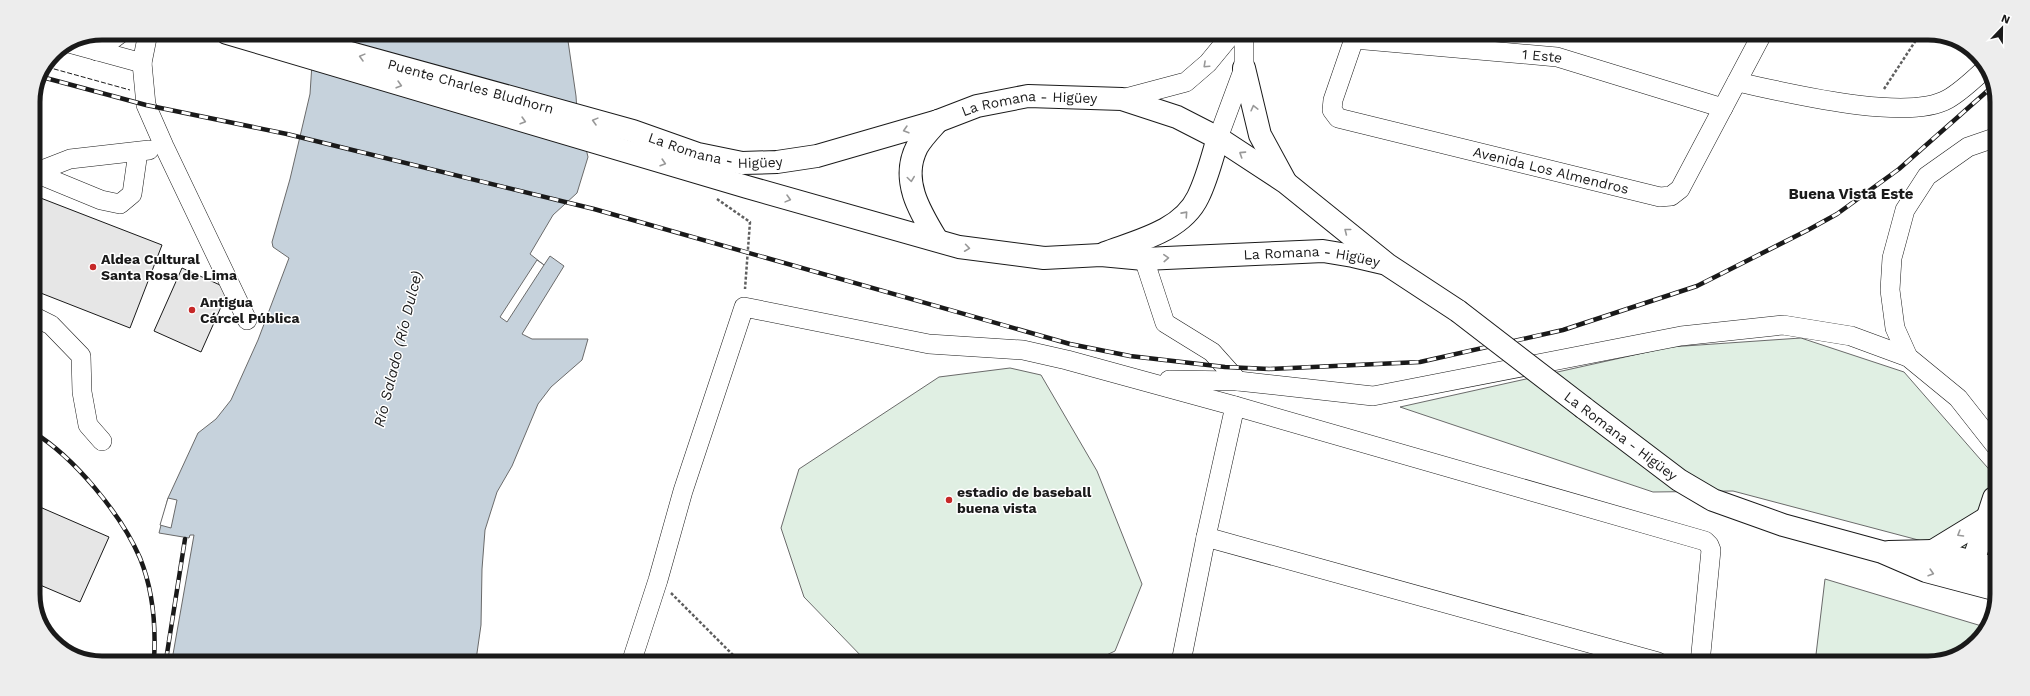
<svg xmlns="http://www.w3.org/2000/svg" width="2030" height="696" font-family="'Work Sans',sans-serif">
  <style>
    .green { fill: #e0efe3; stroke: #6a6a6a }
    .water { fill: #c6d2dc; stroke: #6a6a6a }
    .pier { fill: #fff; stroke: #6a6a6a }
    .building { fill: #e6e6e6; stroke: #1a1a1a }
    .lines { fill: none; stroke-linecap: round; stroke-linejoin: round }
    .minor-casing { stroke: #1a1a1a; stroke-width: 20 }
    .major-casing { stroke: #1a1a1a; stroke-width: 24 }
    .path { stroke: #5f5f5f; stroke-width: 2.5; stroke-dasharray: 3 2; stroke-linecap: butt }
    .minor { stroke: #fff; stroke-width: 19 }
    .major { stroke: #fff; stroke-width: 22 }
    .rail-casing { stroke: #1a1a1a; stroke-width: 4.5 }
    .rail { stroke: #fff; stroke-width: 3; stroke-dasharray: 9; stroke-linecap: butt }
    .major-bridge-casing { stroke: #1a1a1a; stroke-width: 24; stroke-linecap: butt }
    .major-bridge { stroke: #fff; stroke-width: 22 }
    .fence { stroke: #1a1a1a; stroke-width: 1; stroke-dasharray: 5 2; stroke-linecap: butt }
    .oneway { stroke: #989898 }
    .poi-dot { fill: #c62828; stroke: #fff; stroke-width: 1.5 }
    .labels { text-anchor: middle; stroke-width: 3; stroke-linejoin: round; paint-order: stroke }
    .street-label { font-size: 14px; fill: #1a1a1a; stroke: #fff }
    .poi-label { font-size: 14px; font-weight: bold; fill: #1a1a1a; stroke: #fff; text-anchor: start }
    .neighbourhood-label { font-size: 15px; font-weight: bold; fill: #1a1a1a; stroke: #fff }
    .water-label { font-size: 15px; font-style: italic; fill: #1a1a1a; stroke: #fff }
    .rim { fill: none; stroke: #1a1a1a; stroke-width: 5 }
  </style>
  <rect width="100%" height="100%" fill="#fff"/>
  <path class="green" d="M1801,338L1904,372L1994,475V560L1733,491L1653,492L1400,407L1670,347Z
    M1010,368L1041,375L1097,471L1142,584L1115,651L1094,661H866L804,597L781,528L799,469L939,377Z
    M1825,579L1985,627V628L1970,649L1929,663H1815Z"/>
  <path class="water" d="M314,33L567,34L576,96L577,111L588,157L577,193L553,215L530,254L544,265L550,256L564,266L522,334L532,339H588L582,360L551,387L538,404L512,466L497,492L485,530L482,569L481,625L476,660H172L194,535H190L189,538L159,533L168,498L198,433L216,419L231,400L258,340L289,258L273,247L272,242L290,179L310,94Z"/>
  <path class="pier" d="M537,260L544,265L507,322L500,317Z
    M168,498L177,500L171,528L160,525Z"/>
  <path class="building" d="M38,197L162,245L130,328L33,290V210Z
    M182,268L229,289L201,352L154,331Z
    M33,504L109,537L80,602L33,582Z"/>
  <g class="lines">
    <g class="minor-casing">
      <g id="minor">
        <path id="s1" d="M1353,35L1354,39L1333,100L1332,110L1338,118L1660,197L1671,196L1680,189L1761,36"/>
        <path id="s2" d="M1354,39L1557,57L1723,108"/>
        <path d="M69,43L142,63L148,33"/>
        <path d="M97,51L121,33"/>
        <path d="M142,63L146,105L164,146L247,320"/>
        <path d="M1737,82C1785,92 1906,123 1948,99C1962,91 1974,79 1986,68"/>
        <path d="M1122,99L1186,82L1208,63L1231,35"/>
        <path d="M1218,138L1244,68V35"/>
        <path d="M33,172L101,200L120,204L132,194L138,152"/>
        <path d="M33,175L34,173L70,159L149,150"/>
        <path d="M1144,259L1165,323L1212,352L1238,381"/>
        <path d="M33,316L51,325L81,356L82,392L88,425L102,441"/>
        <path d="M1908,357L1895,328L1890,290L1892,258L1905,210L1927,176L1968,147L1997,137"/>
        <path d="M1169,380L1238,381L1373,396L1681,336L1783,325L1851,336L1908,357L1958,398L1995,445"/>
        <path d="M1206,537L1658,662"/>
        <path d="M632,660L658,580L683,491L744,307L929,344L1023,350L1067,360L1235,406L1705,541L1709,545L1711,550L1700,663"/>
        <path d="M1181,662L1206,537L1235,406"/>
      </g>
    </g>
    <g class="major-casing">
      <g id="major">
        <path id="s3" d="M227,33L747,187L959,247L1044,258L1101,255L1144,259L1323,251L1353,256L1383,263"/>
        <path id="s4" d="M278,33L633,131L698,154L742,163L777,162L817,156L938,121L977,106L1028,96L1122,99L1177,117L1218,138L1285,182L1388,265L1458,311"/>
        <path d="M1244,68L1260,135L1285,181"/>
        <path d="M937,240C920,212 900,180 917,147C922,138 931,129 938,121"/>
        <path d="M1105,253C1137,241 1182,231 1198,197C1207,179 1212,158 1218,138"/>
        <path d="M1584,408L1679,480L1713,500L1783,525L1882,552L1926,571L1994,589"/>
        <path d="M1933,551L1987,518"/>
        <path d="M1889,552L1933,551L1994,568"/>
        <path d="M1969,574L1994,498"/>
      </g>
    </g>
    <path class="path" d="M1884,89L1918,37
      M717,199L750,222L745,289
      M671,593L739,661"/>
    <use href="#minor" class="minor"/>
    <use href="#major" class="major"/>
    <g class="rail-casing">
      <path id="rail" d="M42,77L146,105L287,134L594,209L1070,344L1130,356L1225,367L1269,369L1420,362L1563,330L1697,286L1808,230L1837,214L1899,169L1993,86
        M33,432C74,457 121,514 140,558C153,590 156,626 154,660
        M166,660L185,539"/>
    </g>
    <use href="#rail" class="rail"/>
    <g class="major-bridge-casing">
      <path id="major-bridge" d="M1458,311L1584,408"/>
    </g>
    <use href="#major-bridge" class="major-bridge"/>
    <path class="fence" d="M47,67L130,90"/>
  </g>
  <defs><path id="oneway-chevron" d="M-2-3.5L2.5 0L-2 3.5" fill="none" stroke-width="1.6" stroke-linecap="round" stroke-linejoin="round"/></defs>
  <g class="oneway">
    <use href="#oneway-chevron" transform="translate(362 57) rotate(-165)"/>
    <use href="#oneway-chevron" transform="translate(1206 65) rotate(137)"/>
    <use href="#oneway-chevron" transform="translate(399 85) rotate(16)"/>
    <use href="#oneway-chevron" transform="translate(1254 108) rotate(-104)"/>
    <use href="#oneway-chevron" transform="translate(523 121) rotate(16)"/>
    <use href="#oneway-chevron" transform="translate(595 121) rotate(-165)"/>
    <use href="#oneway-chevron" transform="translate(906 130) rotate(164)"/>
    <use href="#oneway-chevron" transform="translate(1242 154) rotate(-147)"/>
    <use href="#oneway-chevron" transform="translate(663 163) rotate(17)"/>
    <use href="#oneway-chevron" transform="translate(911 179) rotate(82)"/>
    <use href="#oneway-chevron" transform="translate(788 199) rotate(15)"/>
    <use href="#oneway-chevron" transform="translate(1185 214) rotate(-48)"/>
    <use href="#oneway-chevron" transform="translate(1347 231) rotate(-142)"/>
    <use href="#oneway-chevron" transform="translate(967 248) rotate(8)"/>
    <use href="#oneway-chevron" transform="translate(1166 258) rotate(-3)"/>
    <use href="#oneway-chevron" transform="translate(1960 534) rotate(149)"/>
    <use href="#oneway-chevron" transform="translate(1931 573) rotate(17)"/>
  </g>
  <g class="poi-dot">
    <circle cx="93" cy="267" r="4"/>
    <circle cx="192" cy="310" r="4"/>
    <circle cx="949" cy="500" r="4"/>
  </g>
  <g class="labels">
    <g class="street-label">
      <text dy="5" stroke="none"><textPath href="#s2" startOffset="189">1 Este</textPath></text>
      <text dy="5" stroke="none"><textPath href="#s4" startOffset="200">Puente Charles Bludhorn</textPath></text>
      <text dy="5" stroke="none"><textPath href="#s4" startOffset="778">La Romana - Higüey</textPath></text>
      <text dy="5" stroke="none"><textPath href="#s4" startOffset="454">La Romana - Higüey</textPath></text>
      <text dy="5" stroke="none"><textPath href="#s1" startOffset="308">Avenida Los Almendros</textPath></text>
      <text dy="5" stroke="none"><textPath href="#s3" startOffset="1117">La Romana - Higüey</textPath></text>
      <text transform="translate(1621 436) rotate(37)" y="5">La Romana - Higüey</text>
    </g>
    <g class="poi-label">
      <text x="101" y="264">Aldea Cultural<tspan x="101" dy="16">Santa Rosa de Lima</tspan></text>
      <text x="200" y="307">Antigua<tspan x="200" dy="16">Cárcel Pública</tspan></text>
      <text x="957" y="497">estadio de baseball<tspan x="957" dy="16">buena vista</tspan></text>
    </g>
    <g class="neighbourhood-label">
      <text x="1851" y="199">Buena Vista Este</text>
    </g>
    <g class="water-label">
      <text transform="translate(398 349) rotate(-76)" y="5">Río Salado (Río Dulce)</text>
    </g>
  </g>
  <path d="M0 0H2030V696H0ZM102 40H1928A62 62 0 0 1 1990 102V594A62 62 0 0 1 1928 656H102A62 62 0 0 1 40 594V102A62 62 0 0 1 102 40Z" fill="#ededed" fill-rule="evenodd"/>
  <path class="rim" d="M102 40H1928A62 62 0 0 1 1990 102V594A62 62 0 0 1 1928 656H102A62 62 0 0 1 40 594V102A62 62 0 0 1 102 40Z"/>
  <g transform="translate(2002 28) rotate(22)" stroke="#ffffff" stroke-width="3" paint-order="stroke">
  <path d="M0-3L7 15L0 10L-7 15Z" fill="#1a1a1a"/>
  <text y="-6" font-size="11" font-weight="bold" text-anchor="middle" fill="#1a1a1a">N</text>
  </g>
</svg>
